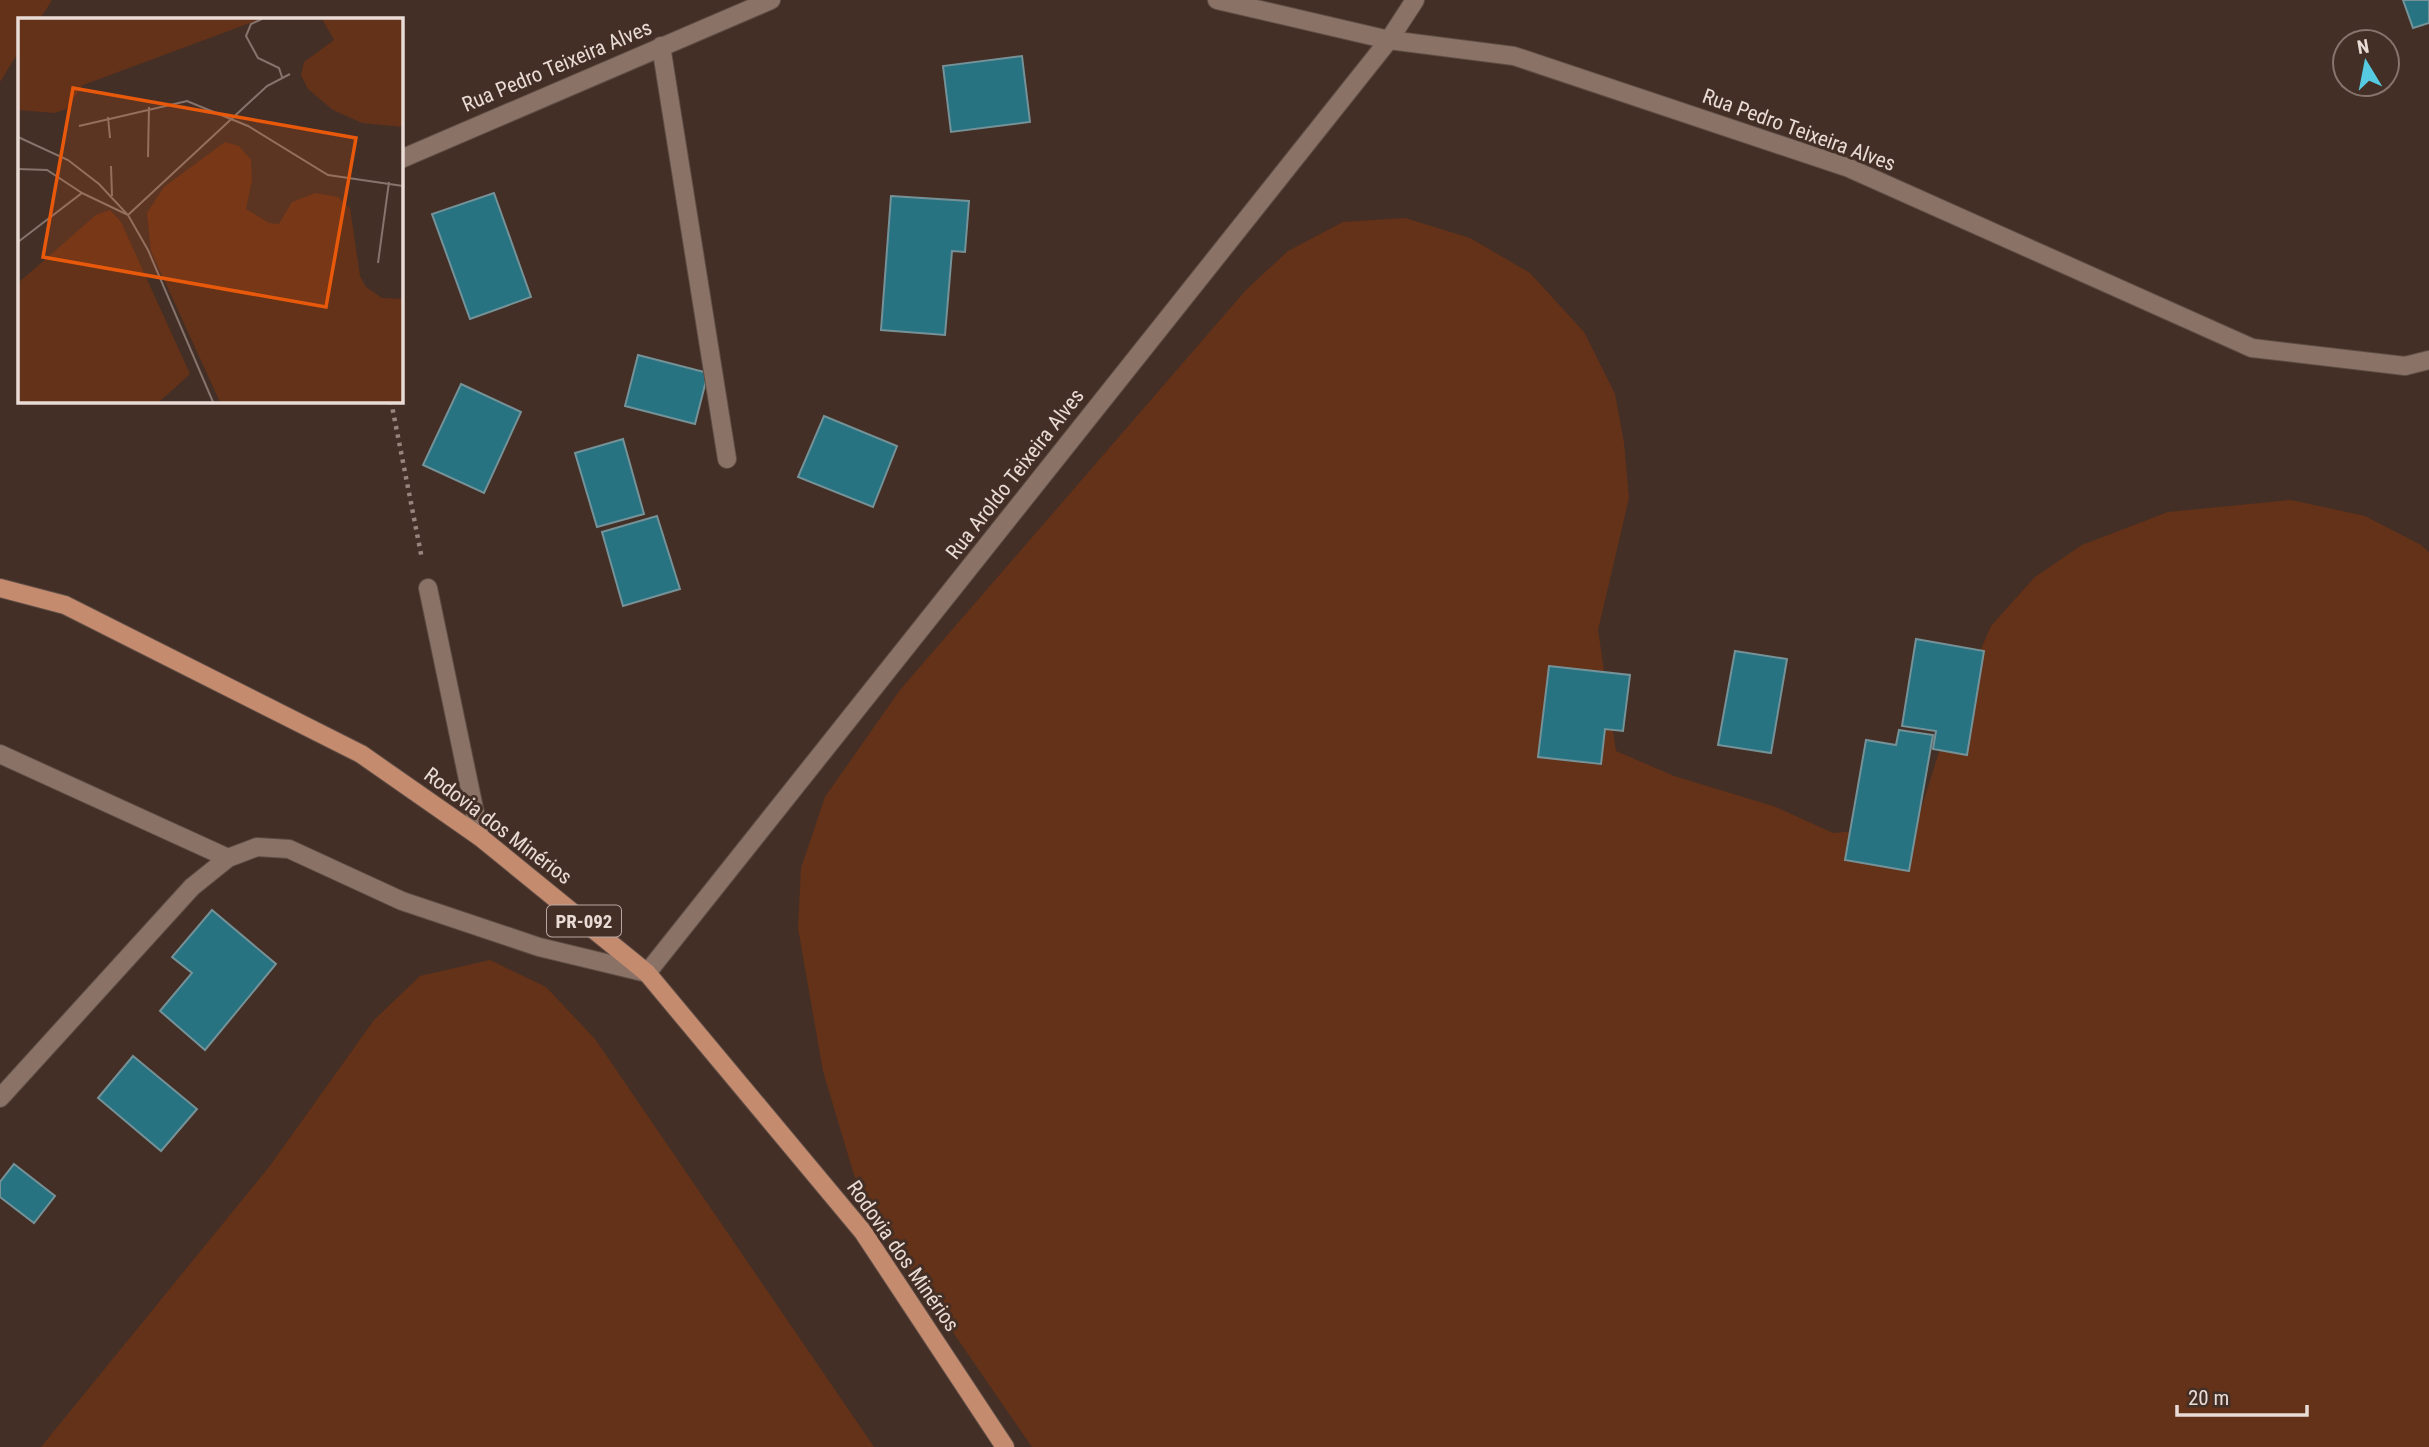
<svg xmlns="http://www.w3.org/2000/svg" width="2429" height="1447" font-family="'Roboto Condensed',sans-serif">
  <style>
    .green { fill: #643218 }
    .building { fill: #277381; stroke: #759298; stroke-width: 2 }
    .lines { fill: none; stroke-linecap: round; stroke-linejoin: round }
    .service-casing { stroke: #5f4e46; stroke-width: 20 }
    .minor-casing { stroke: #5f4e46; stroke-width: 20 }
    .tertiary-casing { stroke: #5f4e46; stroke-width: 20 }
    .primary-casing { stroke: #5f4e46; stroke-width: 20 }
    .path { stroke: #96847d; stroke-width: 4.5; stroke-dasharray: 3.5 5; stroke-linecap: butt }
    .service { stroke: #8a7267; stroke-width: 18 }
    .minor { stroke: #8a7267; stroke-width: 18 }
    .tertiary { stroke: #8a7267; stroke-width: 18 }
    .primary { stroke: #c58b6f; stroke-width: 18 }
    .labels { text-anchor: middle; stroke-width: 6; stroke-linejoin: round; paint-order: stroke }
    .shield { fill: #442f26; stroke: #b8a7a0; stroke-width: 2 }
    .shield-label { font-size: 19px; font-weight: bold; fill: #e9dbd5 }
    .street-label { font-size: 21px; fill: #e9dbd5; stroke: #442f26 }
    .inset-road { fill: none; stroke: #86746c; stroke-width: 2 }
    .view { fill: #e8590c; fill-opacity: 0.15; stroke: #e8590c; stroke-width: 3.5 }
    .inset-edge { fill: none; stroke: #e9dbd5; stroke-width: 3.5 }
  </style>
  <rect width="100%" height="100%" fill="#442f26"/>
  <path class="green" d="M0,0H52L40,19H19V51L0,82Z
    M1405,218L1470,238L1530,273L1584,332L1615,394L1624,443L1629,498L1598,630L1616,751L1674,776L1776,807L1833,833L1916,825L1946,730L1991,626L2035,577L2082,545L2168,512L2291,500L2365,516L2421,545L2429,552V1447H1032L891,1242L854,1175L823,1071L798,928L801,868L825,797L900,690L1246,290L1288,251L1343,222Z
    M490,960L546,987L595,1039L874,1447H41L269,1167L374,1020L420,976Z"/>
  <path class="building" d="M2403,0H2429V23L2413,28Z
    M1022,56L1030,122L951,132L943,66Z
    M494,193L531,297L470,319L432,214Z
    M891,196L969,201L965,252L952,251L945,335L881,330Z
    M638,355L708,373L695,424L625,406Z
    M461,384L521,412L484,493L423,465Z
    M824,416L897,446L873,507L798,477Z
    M623,439L644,514L597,527L575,453Z
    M657,516L680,589L623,606L602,532Z
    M1916,639L1984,651L1967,755L1933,749L1936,731L1902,726Z
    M1735,651L1787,659L1771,753L1718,745Z
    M1549,666L1630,675L1623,731L1605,729L1601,764L1538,757Z
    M1899,730L1933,735L1909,871L1845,860L1866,740L1896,745Z
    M212,910L276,964L205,1050L160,1011L192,973L172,957Z
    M133,1056L197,1109L161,1151L98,1098Z
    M14,1164L55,1196L34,1223L0,1197V1182Z"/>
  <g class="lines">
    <g class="service-casing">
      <path id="service" d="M661,46L727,459
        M0,754L228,858"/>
    </g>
    <g class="minor-casing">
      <path id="minor" d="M1217,0L1389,40L1415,0
        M401,159L771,0
        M428,588L480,837
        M0,1098L192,887L228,858L257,847L289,849L402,901L539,947L647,973"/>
    </g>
    <g class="tertiary-casing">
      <path id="tertiary" d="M647,973L1389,40L1514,56L1849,168L2252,348L2405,366L2429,360"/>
    </g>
    <g class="primary-casing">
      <path id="primary" d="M0,588L65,605L361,754L480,837L647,973L863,1232L1005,1447"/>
    </g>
    <path class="path" d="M391,401L422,559"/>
    <use href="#service" class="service"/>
    <use href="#minor" class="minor"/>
    <use href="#tertiary" class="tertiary"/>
    <use href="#primary" class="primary"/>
  </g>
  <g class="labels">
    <rect class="shield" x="547" y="905.5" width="74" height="31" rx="5"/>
    <g class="shield-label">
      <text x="584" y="928">PR-092</text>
    </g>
    <g class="street-label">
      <text transform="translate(557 66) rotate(-23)" y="7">Rua Pedro Teixeira Alves</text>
      <text transform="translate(1799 130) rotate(20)" y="7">Rua Pedro Teixeira Alves</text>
      <text transform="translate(1015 474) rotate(-52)" y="7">Rua Aroldo Teixeira Alves</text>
      <text transform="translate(498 826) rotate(37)" y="7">Rodovia dos Minérios</text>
      <text transform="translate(903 1256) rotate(55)" y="7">Rodovia dos Minérios</text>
    </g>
  </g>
  <g transform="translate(18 18)">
    <rect width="385" height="385" fill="#442f26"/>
    <path d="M0,1H243L65,67L48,91L37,95L0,92ZM304,1H385V109L344,105L315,92L290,71L283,57L286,44L316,22ZM207,124L221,128L233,142L234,162L228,191L251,205L261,206L274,184L297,175L320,179L332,190L342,258L348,269L364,280L385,281V384H202L133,233L129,195L146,169ZM92,192L103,204L172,356L141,384H0V265L78,197Z" fill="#643218"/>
    <path class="inset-road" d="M244,1L233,6L228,18L240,40L261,50L264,59M90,99L92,120M61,108L169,83L230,108L310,157L385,168M0,119L50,142L81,166L110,197L130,232L195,384M130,139L131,89M93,148L94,178M0,151L29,152L64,175M0,224L64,175L110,197L249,68L272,56M360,245L371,164"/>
    <path class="view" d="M55,70L338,120L308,289L25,239Z"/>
    <rect width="385" height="385" class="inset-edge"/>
  </g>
  <g transform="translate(2366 63) rotate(350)"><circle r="33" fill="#442f26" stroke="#86746c" stroke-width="2"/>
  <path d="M0-5L12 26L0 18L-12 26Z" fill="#55cae0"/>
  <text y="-10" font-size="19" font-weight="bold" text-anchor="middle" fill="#e9dbd5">N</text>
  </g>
  <path d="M2177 1405v10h130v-10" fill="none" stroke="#e9dbd5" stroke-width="3.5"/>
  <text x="2188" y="1405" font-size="21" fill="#e9dbd5" stroke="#442f26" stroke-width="5" paint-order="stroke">20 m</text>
</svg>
